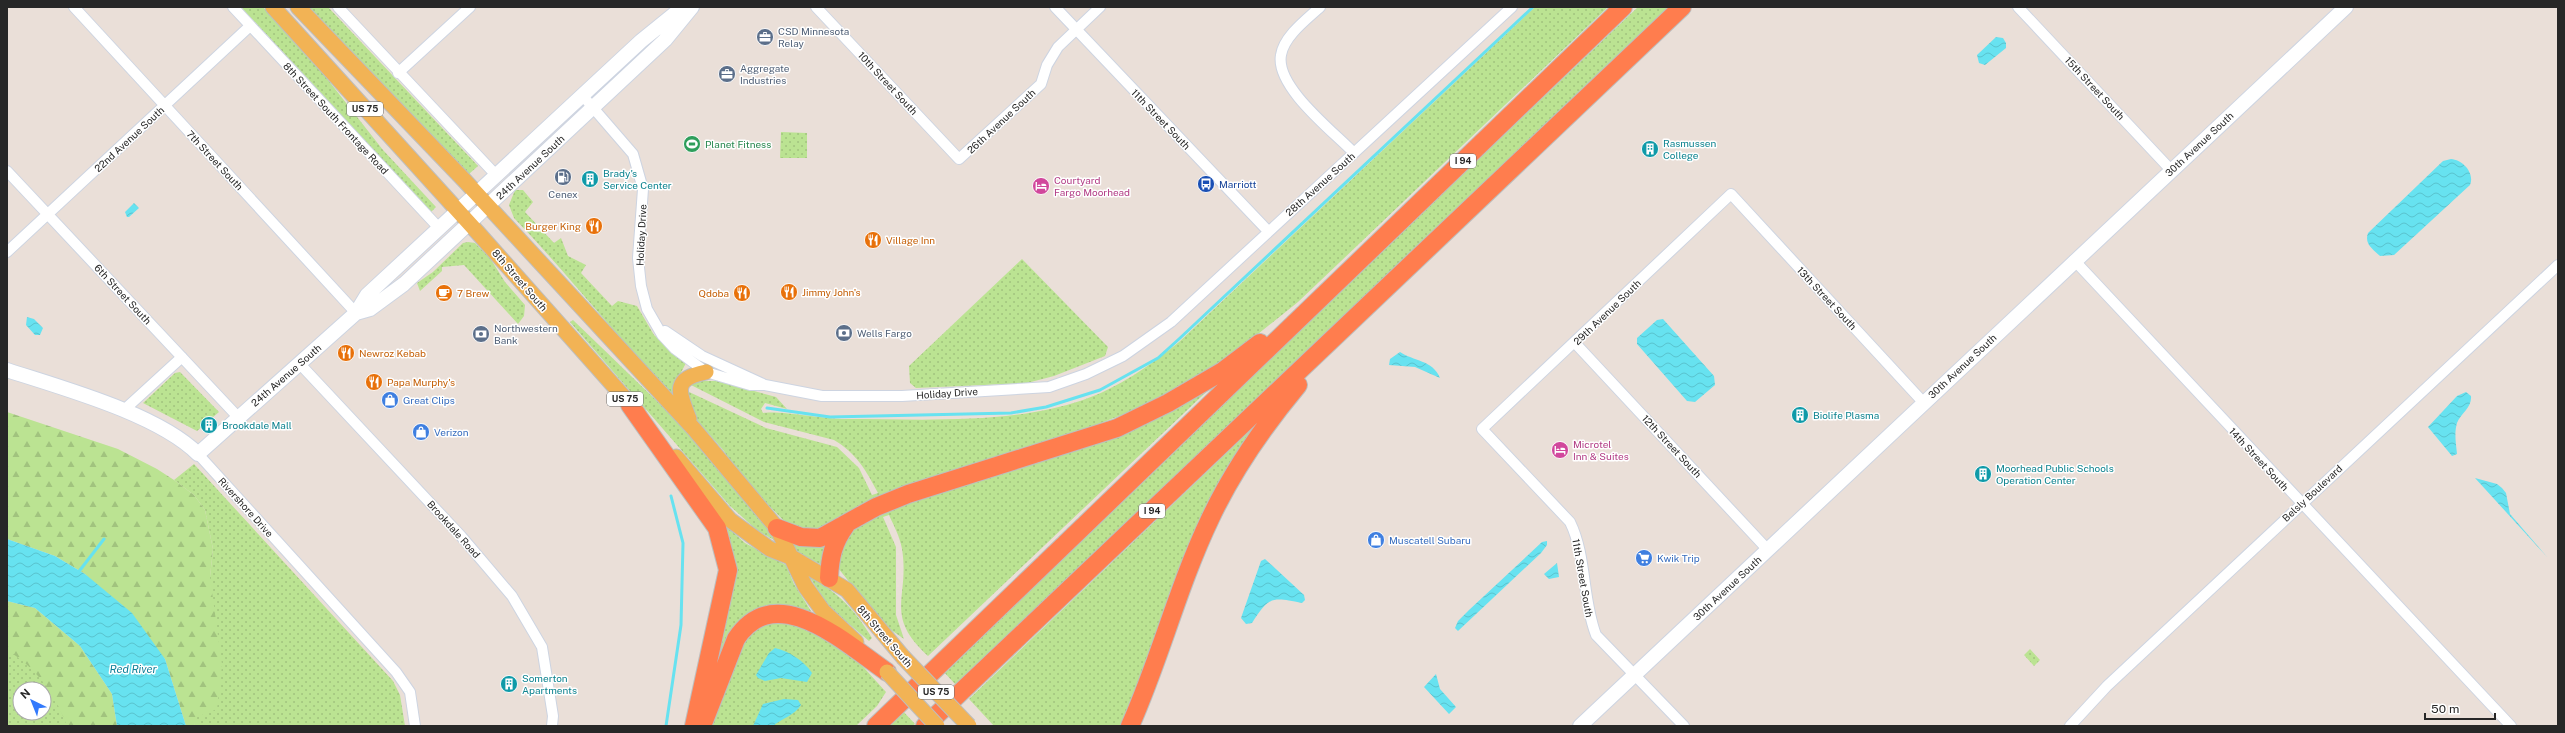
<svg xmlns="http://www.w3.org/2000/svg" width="2565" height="733" font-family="'Public Sans',sans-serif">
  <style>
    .green { fill: url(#green-dots); fill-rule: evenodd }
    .forest { fill: url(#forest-firs) }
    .water { fill: url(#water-waves) }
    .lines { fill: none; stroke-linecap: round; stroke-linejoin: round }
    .stream { stroke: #67e2f0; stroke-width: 3 }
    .street-casing { stroke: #cdd4e1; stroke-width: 12 }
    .secondary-casing { stroke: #cdd4e1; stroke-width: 16 }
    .primary-casing { stroke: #bebebe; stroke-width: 17 }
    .highway-casing { stroke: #bebebe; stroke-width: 20 }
    .street { stroke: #fff; stroke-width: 10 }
    .secondary { stroke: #fff; stroke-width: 14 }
    .primary { stroke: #f2b355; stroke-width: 15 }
    .highway { stroke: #ff7d4e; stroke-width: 18 }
    .primary-bridge-casing { stroke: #bebebe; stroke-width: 17; stroke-linecap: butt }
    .primary-bridge { stroke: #f2b355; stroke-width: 15 }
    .labels { text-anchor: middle; stroke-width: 3; stroke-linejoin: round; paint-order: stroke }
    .shield { fill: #fff; stroke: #686868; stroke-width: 1 }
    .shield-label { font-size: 9px; font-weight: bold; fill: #272727 }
    .service-label { font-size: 10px; fill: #4e5e75; stroke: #fff; text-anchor: start }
    .street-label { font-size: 10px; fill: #272727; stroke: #fff }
    .culture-label { font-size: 10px; fill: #0d838f; stroke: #fff; text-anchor: start }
    .leisure-label { font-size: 10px; fill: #27864d; stroke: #fff; text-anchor: start }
    .hotel-label { font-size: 10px; fill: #b23c85; stroke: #fff; text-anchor: start }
    .transit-label { font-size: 10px; fill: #164399; stroke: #fff; text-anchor: start }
    .food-label { font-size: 10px; fill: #c56008; stroke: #fff; text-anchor: start }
    .shop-label { font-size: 10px; fill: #366cbe; stroke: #fff; text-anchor: start }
    .water-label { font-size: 11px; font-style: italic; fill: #0b7e97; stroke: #fff }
  </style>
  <defs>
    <pattern id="green-dots" width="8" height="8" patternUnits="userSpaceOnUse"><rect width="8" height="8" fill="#bbe392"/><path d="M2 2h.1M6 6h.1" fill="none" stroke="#a1c37e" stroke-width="1.8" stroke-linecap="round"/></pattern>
    <pattern id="forest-firs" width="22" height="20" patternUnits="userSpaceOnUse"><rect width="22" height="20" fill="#bbe392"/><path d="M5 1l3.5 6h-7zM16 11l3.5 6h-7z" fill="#a1c37e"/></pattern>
    <pattern id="water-waves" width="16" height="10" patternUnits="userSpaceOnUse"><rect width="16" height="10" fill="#67e2f0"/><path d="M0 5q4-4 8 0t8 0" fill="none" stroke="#59c2ce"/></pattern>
  </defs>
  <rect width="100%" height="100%" fill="#eadfd8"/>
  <path class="green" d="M241,7H263L321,71L383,150L436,207L431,212Z
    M306,7H328L478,166L469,174Z
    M1535,7H1608L1298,302L1223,362L1145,406L834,526L810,532L786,523L736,472L724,451L694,417L687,391L766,428L837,447L859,468L872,495L878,493C866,470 856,453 834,440L764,422L691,385L697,381H718L776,397L787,409L765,403L761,409L763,413C776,410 826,419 845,419C921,419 1010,425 1083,400C1118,388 1151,365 1179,342Z
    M1638,7H1669L956,685L942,670Z
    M781,132L807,133V158H780Z
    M515,190H523L533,202L525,212L554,243L561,238L568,256L586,265L581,273L612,306L618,301L637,306L654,335L686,363L675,384V398C619,340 570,276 514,218L509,205Z
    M468,242L475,243L490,258L505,282L525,305L524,316L518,324L464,265L442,267V271L420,291L417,283L433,272L463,243Z
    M1022,259L1108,347L1105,356L1054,376L1027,383L916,388L910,383L909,366Z
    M573,320C642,387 721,458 775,538L774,540L758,531L730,506L570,322Z
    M180,372L219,412L197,431L143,403L175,373Z
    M1221,378L928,656C883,615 910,598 902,549C900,537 894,526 889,515L883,517L896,547V615L904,639L884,625L838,568C840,537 849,531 875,515Z
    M1259,422L1123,726H994L969,699Z
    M194,464L393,681L400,695L405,726H194L213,549L205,510L194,495L174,480Z
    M724,524L745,543L786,565L794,584L811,611L807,615L781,606L710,673Z
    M792,542L828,544L822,565L797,553Z
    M809,576C839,594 854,608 872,638L869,641L828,606Z
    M7,601L117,726H7ZM20,689H44V713H20Z
    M765,621L798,622L856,659L886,692L877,706L856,726H708L746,636Z
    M2030,649L2040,660L2034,666L2024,655Z
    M901,709L915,724L912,726H883Z"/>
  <path class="forest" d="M7,412L118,449L157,469L174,480L194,495L205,510L213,549L210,577L222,665L217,709L197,717L194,726H186L165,659L85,574L55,556L7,539Z
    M7,601L35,608L80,646L112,694L117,726H67C55,693 36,668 7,650Z"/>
  <path class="water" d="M1996,37L2003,38L2006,43V48L1985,65L1979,63L1977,55Z
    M2451,159C2463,160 2475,173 2470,185L2394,255L2380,256C2373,249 2364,244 2368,233L2443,161Z
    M134,203L139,208L129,217H127L125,212Z
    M27,317L34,319L43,328L40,335H35L26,325Z
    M1663,319L1714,376L1715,385L1695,402L1687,401L1637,344V338L1657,320Z
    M1400,352C1413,361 1433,360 1440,378L1415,367L1389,365L1390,359Z
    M2466,392L2471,396C2472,408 2461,413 2457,423C2454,433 2456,444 2457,454L2452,456L2428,427L2457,396Z
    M2475,478L2497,484L2502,488L2506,493L2510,514L2548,558Z
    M7,539L55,556L85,574L132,613L165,659L186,726H117L112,694L80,646L35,608L7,601Z
    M1547,541V545L1541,553L1458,631L1455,628L1458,621L1469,610L1542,542Z
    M1265,559L1304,595L1305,600L1302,603C1272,597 1269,596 1252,623L1246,624L1241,618L1261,561Z
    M1557,563L1559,577L1549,579L1544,574Z
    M775,648C789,651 804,661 812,673L807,682L781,678L765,681L758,678L756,675L769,653Z
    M1436,674L1440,689L1456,707L1449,714L1424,687Z
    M784,699L798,700L801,705C794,716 782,718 773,726H753L763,704Z"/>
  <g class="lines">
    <path class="stream" d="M767,408L830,417L1011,413L1046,407L1100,390L1158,358L1179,339L1533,7
      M77,574L104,539
      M666,726L681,625L683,543L671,496"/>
    <g class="street-casing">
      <path id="street" d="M74,7L356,313
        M233,7L439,228
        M338,7L496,175
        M816,7L959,159L1041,84L1047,65L1058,47L1100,7
        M1055,7L1268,231
        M1320,7C1307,19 1284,36 1281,55C1275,87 1334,132 1354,153
        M2018,7L2171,170
        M398,73L470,7
        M582,95L633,154L643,189L638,258L641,286L647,309L662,335L675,349L706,372L750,385H765L822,396H902L1049,387L1086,374L1123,356L1171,322L1512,7
        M7,171L238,417
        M7,252L250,26
        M2074,260L2511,726
        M665,331L702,356L763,384
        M1575,343L1768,550
        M299,363L461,536L512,596L542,647L553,716L552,726
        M124,410L182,357
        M198,454L396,672L410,692L415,726
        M1684,726L1596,635C1582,598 1587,557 1570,522L1482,429L1731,194L1923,402
        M2070,726L2107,686L2558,265"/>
    </g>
    <g class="secondary-casing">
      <path id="secondary" d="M356,313L370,309L404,284L665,40L692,7
        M7,370C62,388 158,414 198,454L356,313L367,295L641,41L683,7
        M1580,726L2346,7"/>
    </g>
    <g class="primary-casing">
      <path id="primary" d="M273,7L479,234L638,413
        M298,7L465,181L694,429L777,528L805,586L823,611L856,642
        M689,419C678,391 672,379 706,372
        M676,457L730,520L770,549L793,558L847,590L903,657"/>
    </g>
    <g class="highway-casing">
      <path id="highway" d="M630,405L717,528L728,570L694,726
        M777,528L801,537L820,538L876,507L908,494L1117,428L1168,403L1223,371L1260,343
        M829,578C830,557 833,543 846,525
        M704,721L736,639C776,578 846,644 887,672
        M876,726L1623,7
        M925,726L1682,7
        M1130,726C1160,659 1178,586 1210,519C1233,470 1263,427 1298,385"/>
    </g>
    <use href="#street" class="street"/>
    <use href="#secondary" class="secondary"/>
    <use href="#primary" class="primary"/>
    <use href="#highway" class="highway"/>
    <g class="primary-bridge-casing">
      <path id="primary-bridge" d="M903,657L969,726
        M887,672L937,726"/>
    </g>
    <use href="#primary-bridge" class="primary-bridge"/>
  </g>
  <defs>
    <g id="office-disc" transform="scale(0.9)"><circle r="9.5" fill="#5c6f8a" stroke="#fff"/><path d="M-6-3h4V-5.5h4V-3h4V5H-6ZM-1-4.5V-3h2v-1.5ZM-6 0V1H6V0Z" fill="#fff"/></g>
    <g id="stadium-disc" transform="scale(0.9)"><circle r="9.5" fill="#2e9e5b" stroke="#fff"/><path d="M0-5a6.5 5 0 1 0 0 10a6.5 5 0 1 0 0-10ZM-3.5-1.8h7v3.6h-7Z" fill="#fff"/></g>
    <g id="building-disc" transform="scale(0.9)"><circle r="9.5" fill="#0f9aa8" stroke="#fff"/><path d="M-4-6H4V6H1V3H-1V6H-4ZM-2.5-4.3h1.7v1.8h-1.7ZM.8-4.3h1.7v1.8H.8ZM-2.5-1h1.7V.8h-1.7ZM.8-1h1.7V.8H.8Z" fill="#fff"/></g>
    <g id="fuel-disc" transform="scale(0.9)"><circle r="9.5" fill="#5c6f8a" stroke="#fff"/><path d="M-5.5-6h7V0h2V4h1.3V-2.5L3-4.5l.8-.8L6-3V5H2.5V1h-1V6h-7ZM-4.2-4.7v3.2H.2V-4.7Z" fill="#fff"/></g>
    <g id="bus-disc" transform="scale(0.9)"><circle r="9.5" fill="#1a4fb4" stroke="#fff"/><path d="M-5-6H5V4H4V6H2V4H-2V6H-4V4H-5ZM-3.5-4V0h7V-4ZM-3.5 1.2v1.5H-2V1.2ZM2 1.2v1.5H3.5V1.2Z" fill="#fff"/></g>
    <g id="hotel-disc" transform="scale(0.9)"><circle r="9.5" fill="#d1479c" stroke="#fff"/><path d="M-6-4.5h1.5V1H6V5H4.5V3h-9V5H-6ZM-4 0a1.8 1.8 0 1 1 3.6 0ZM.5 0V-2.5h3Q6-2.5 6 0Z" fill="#fff"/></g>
    <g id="restaurant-disc" transform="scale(0.9)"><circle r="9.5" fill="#e8710a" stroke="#fff"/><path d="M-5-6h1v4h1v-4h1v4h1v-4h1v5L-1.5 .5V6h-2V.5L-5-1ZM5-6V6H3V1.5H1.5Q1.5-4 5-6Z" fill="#fff"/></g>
    <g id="cafe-disc" transform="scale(0.9)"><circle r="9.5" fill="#e8710a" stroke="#fff"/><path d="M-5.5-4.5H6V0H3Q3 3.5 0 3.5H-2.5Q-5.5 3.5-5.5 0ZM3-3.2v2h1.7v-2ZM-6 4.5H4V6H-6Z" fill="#fff"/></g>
    <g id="bank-disc" transform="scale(0.9)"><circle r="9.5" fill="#5c6f8a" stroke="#fff"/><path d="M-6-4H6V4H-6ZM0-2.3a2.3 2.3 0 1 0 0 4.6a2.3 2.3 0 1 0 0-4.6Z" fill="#fff"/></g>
    <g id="shop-disc" transform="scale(0.9)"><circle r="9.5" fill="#3f7fe0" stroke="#fff"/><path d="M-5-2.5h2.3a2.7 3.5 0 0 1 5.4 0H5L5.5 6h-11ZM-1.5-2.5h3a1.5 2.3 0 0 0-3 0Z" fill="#fff"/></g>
    <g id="supermarket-disc" transform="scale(0.9)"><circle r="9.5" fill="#3f7fe0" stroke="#fff"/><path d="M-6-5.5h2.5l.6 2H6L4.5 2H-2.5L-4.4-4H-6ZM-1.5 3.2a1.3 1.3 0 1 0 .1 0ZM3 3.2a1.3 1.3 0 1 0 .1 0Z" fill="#fff"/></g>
  </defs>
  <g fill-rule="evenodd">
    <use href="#office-disc" x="765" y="37"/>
    <use href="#office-disc" x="727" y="74"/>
    <use href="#stadium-disc" x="692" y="144"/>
    <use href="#building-disc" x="1650" y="149"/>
    <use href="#fuel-disc" x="563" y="177"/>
    <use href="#building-disc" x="590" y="179"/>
    <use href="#bus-disc" x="1206" y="184"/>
    <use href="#hotel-disc" x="1041" y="186"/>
    <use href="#restaurant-disc" x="594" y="226"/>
    <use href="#restaurant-disc" x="873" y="240"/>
    <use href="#restaurant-disc" x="789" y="292"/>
    <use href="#cafe-disc" x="444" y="293"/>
    <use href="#restaurant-disc" x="742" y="293"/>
    <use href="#bank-disc" x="844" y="333"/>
    <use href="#bank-disc" x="481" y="334"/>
    <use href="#restaurant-disc" x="346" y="353"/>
    <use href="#restaurant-disc" x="374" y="382"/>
    <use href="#shop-disc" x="390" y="400"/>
    <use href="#building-disc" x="1800" y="415"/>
    <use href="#building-disc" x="209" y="425"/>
    <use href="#shop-disc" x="421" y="432"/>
    <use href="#hotel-disc" x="1560" y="450"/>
    <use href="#building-disc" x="1983" y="474"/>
    <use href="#shop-disc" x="1376" y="540"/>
    <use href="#supermarket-disc" x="1644" y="558"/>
    <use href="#building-disc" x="509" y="684"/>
  </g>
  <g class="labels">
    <g class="shield">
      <rect x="347" y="102" width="36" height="14" rx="3"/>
      <rect x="1450" y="154" width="26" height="14" rx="3"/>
      <rect x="607" y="392" width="36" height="14" rx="3"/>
      <rect x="1139" y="504" width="26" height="14" rx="3"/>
      <rect x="918" y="685" width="36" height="14" rx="3"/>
    </g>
    <g class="shield-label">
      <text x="365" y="112">US 75</text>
      <text x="1463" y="164">I 94</text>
      <text x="625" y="402">US 75</text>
      <text x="1152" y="514">I 94</text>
      <text x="936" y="695">US 75</text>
    </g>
    <g class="service-label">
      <text x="778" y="35">CSD Minnesota<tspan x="778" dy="12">Relay</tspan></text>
      <text x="740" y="72">Aggregate<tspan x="740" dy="12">Industries</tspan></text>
      <text x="563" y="198" text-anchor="middle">Cenex</text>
      <text x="494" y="332">Northwestern<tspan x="494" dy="12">Bank</tspan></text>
      <text x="857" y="337">Wells Fargo</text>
    </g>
    <g class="street-label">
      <text transform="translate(888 83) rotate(47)" y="4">10th Street South</text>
      <text transform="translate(2095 88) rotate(47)" y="4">15th Street South</text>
      <text transform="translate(336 118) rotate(47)" y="4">8th Street South Frontage Road</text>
      <text transform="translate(1161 119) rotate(46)" y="4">11th Street South</text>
      <text transform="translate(1001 121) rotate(-43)" y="4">26th Avenue South</text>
      <text transform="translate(129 139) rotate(-43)" y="4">22nd Avenue South</text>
      <text transform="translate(2199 144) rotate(-43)" y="4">30th Avenue South</text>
      <text transform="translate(215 160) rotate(47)" y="4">7th Street South</text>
      <text transform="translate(530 167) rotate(-43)" y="4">24th Avenue South</text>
      <text transform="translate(1320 184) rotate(-42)" y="4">28th Avenue South</text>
      <text transform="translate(641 235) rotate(-87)" y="4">Holiday Drive</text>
      <text transform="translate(520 280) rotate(49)" y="4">8th Street South</text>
      <text transform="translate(123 294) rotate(47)" y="4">6th Street South</text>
      <text transform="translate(1827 298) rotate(47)" y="4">13th Street South</text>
      <text transform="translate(1607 312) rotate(-44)" y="4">29th Avenue South</text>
      <text transform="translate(1962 366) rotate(-43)" y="4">30th Avenue South</text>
      <text transform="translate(286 375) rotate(-41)" y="4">24th Avenue South</text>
      <text transform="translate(947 393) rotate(-4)" y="4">Holiday Drive</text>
      <text transform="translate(1672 446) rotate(47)" y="4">12th Street South</text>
      <text transform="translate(2259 459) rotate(47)" y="4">14th Street South</text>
      <text transform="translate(2312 493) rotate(-43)" y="4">Belsly Boulevard</text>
      <text transform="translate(246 507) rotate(48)" y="4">Rivershore Drive</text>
      <text transform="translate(454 529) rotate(48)" y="4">Brookdale Road</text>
      <text transform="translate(1583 578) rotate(80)" y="4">11th Street South</text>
      <text transform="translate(1727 588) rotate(-43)" y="4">30th Avenue South</text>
      <text transform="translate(885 636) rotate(49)" y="4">8th Street South</text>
    </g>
    <g class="culture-label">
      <text x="1663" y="147">Rasmussen<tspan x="1663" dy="12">College</tspan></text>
      <text x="603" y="177">Brady's<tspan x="603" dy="12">Service Center</tspan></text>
      <text x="1813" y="419">Biolife Plasma</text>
      <text x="222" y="429">Brookdale Mall</text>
      <text x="1996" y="472">Moorhead Public Schools<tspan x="1996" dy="12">Operation Center</tspan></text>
      <text x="522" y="682">Somerton<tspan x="522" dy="12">Apartments</tspan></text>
    </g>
    <g class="leisure-label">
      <text x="705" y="148">Planet Fitness</text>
    </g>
    <g class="hotel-label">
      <text x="1054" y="184">Courtyard<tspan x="1054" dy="12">Fargo Moorhead</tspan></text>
      <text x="1573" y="448">Microtel<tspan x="1573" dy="12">Inn &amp; Suites</tspan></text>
    </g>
    <g class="transit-label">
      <text x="1219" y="188">Marriott</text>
    </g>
    <g class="food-label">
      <text x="581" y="230" text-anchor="end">Burger King</text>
      <text x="886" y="244">Village Inn</text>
      <text x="802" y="296">Jimmy John's</text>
      <text x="457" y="297">7 Brew</text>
      <text x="729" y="297" text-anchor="end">Qdoba</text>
      <text x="359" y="357">Newroz Kebab</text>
      <text x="387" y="386">Papa Murphy's</text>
    </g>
    <g class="shop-label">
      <text x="403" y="404">Great Clips</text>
      <text x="434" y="436">Verizon</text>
      <text x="1389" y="544">Muscatell Subaru</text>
      <text x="1657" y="562">Kwik Trip</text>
    </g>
    <g class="water-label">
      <text x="133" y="673">Red River</text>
    </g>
  </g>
  <rect width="2565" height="733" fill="none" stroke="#272727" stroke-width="16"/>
  <g transform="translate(32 701) rotate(317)"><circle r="19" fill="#ffffff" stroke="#a9a9a9"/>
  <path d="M0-3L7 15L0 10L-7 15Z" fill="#337afc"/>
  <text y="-6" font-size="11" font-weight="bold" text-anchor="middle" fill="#272727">N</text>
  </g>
  <path d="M2425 713v6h70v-6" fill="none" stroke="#272727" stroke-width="2"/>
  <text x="2431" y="713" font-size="12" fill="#272727" stroke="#ffffff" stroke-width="3" paint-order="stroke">50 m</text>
</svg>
